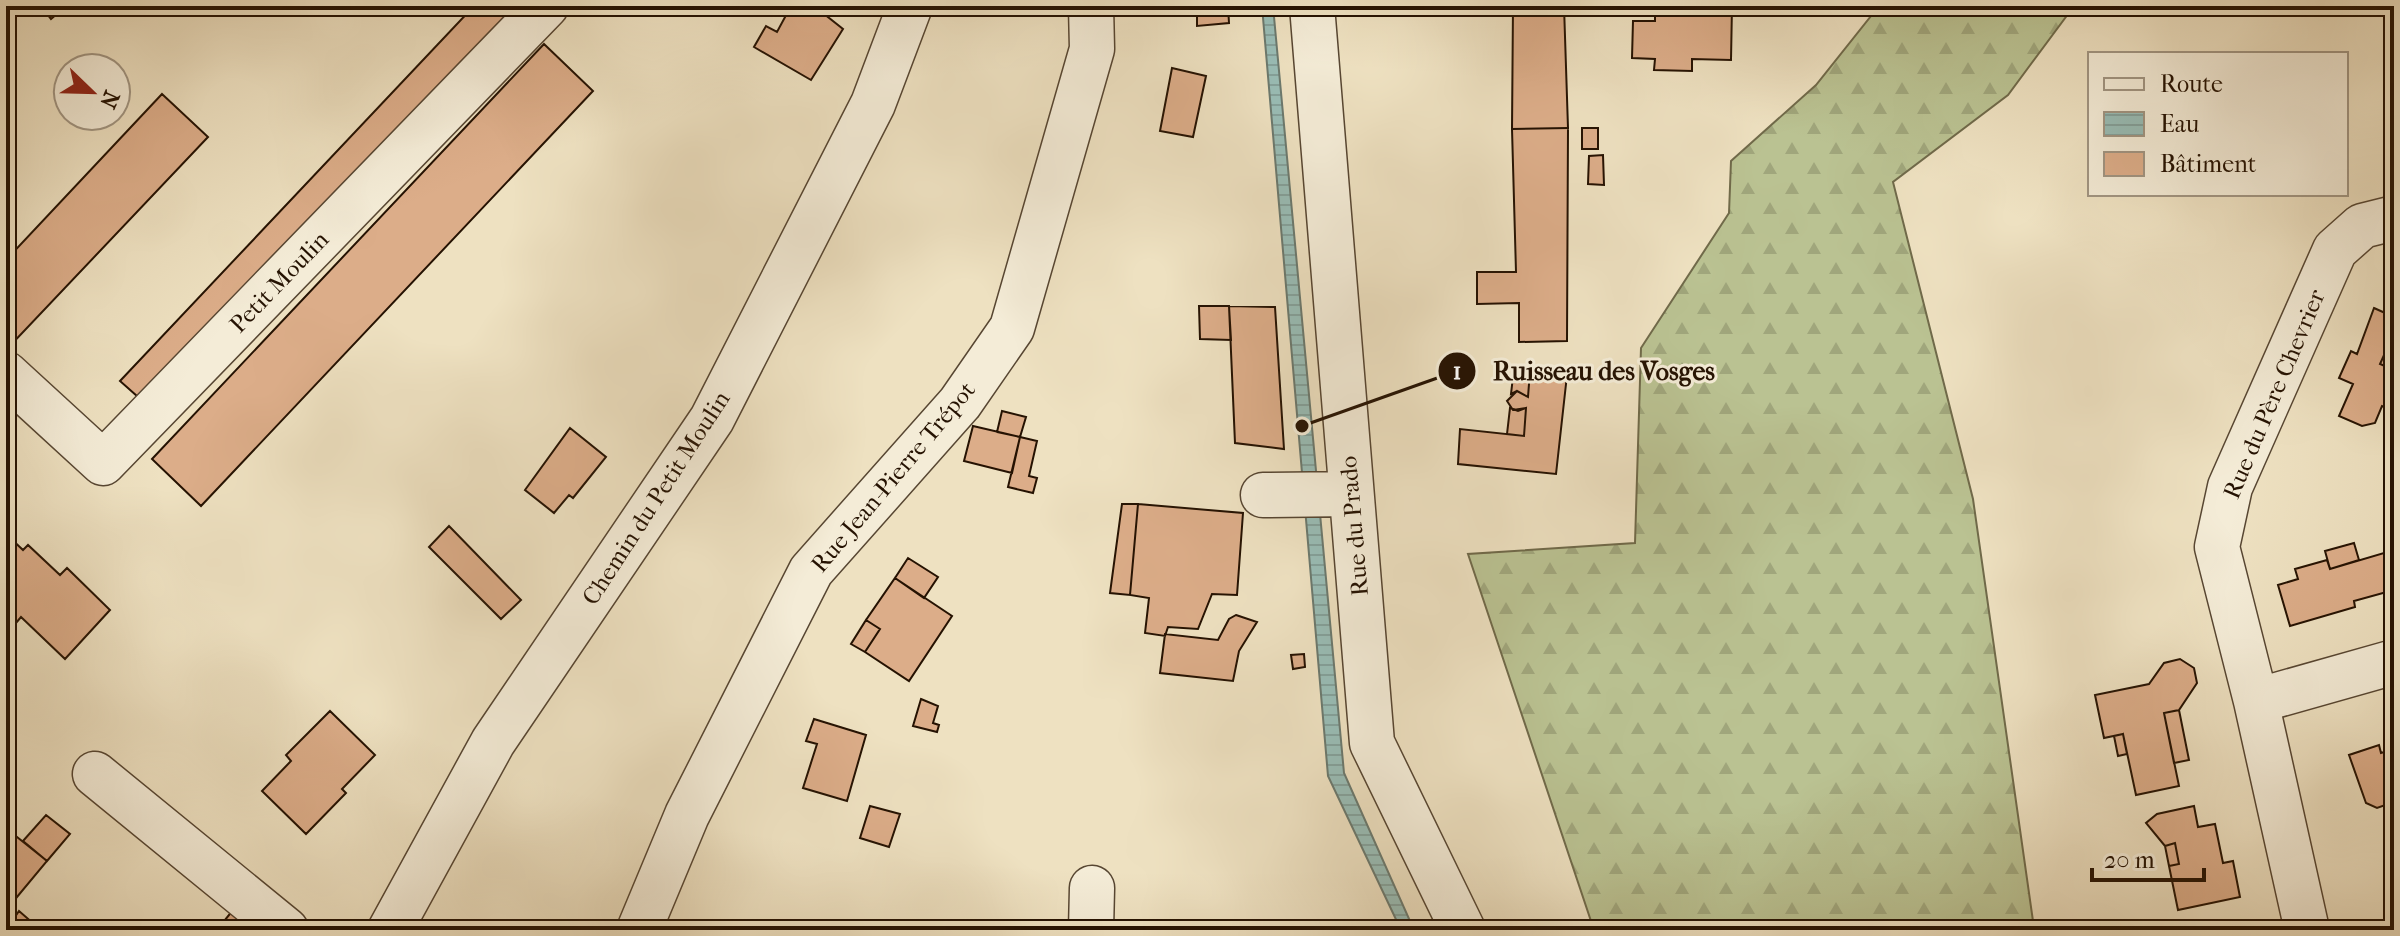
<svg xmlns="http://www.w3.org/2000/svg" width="2400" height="936" font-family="'IM FELL French Canon',serif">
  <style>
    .forest { fill: url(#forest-firs); stroke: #706a4a; stroke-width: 2 }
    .water { fill: url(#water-rules); stroke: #6b796e; stroke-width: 2 }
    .building { fill: #dcad89; stroke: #251202; stroke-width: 2 }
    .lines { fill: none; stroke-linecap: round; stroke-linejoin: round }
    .minor-casing { stroke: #574632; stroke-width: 47 }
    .minor { stroke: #f4ecd7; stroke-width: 44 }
    .labels { text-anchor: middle; stroke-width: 6; stroke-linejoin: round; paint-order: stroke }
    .street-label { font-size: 24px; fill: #251202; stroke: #f4ecd7 }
    .leader { fill: none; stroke: #251202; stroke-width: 3 }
    .callout-dot { fill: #251202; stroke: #f4ecd7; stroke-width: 3 }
    .mark-label { font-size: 24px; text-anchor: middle; font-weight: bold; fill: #fff }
    .callout-label { font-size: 26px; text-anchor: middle; font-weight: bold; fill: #251202; stroke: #f4ecd7; stroke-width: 6; stroke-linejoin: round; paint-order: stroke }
  </style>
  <defs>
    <pattern id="forest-firs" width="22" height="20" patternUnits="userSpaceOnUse" patternTransform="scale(2)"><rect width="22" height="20" fill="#bac292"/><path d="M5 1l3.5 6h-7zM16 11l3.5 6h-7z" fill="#a0a67c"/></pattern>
    <pattern id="water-rules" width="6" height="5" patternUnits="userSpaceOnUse" patternTransform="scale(2)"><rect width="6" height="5" fill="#99bdb6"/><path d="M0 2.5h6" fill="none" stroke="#84a19b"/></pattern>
  </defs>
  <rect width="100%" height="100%" fill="#eee1c1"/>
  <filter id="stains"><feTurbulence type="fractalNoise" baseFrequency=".0025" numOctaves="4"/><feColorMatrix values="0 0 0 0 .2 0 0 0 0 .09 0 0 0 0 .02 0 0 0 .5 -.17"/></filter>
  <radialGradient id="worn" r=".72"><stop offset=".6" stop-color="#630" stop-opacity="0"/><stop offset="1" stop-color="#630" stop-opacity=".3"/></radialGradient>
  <path class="forest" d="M1879,6H2074L2008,95L1893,182L1973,499L2033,921L2000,930H1594L1468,554L1635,543L1641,348L1729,213L1731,161L1816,85Z"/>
  <path class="water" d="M1262,6H1273L1344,773L1414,930H1401L1328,776Z"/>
  <path class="building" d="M41,6H66L51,19Z
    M474,6H496L509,19L146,404L120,381Z
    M791,6H814L843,29L811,80L754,47L766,26L777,32Z
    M1197,6H1228L1229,23L1197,26Z
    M1513,6H1564L1568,128L1512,129Z
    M1694,6H1732L1731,60L1692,59V71L1654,70L1655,59L1632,58L1633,21H1655V7L1694,10Z
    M544,44L593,91L201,506L152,459Z
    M1172,68L1206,76L1193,137L1160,131Z
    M162,94L208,137L7,349L6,260Z
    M1568,128L1567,341L1519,342V303L1477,304V272H1516L1512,129Z
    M1582,128H1598V149H1582Z
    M1603,155L1604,185L1588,184L1589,156Z
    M1199,306H1229L1231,340L1200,339Z
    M1229,306L1275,307L1284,449L1235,443Z
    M2374,308L2394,317V333L2380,364L2394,370V411L2382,406L2375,423L2362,426L2339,416L2353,384L2339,378L2351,351L2357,354Z
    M2394,333V370L2380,364Z
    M1514,368L1530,371L1528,397L1517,391L1511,394Z
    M1530,371L1567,375L1556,474L1458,464L1460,429L1524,436L1526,408L1513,410L1507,401L1517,391L1528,397Z
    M1510,408L1518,411L1526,408L1524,436L1507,434Z
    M1002,411L1026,417L1020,437L997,432Z
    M973,426L1020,437L1012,473L964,461Z
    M570,428L606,457L573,498L569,495L554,513L525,490Z
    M1020,437L1037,441L1029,476L1037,478L1033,493L1008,487Z
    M1122,504H1138L1130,595L1110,593Z
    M1138,504L1243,513L1237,595L1212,594L1198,629L1168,627L1165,636L1145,633L1149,598L1130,595Z
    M449,526L521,600L501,619L429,547Z
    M6,534L23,550L28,545L60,575L67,568L110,610L65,659L21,617L16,623L6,613Z
    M2354,543L2359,560L2330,569L2325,551Z
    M2394,550V590L2354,601L2355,607L2290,626L2278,585L2298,579L2295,569L2327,560L2330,569Z
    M908,558L938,577L924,598L895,578Z
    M895,578L952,616L909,681L865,652L880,629L866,620Z
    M1236,615L1257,622L1239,651L1233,681L1160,673L1165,634L1218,640L1229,619Z
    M866,620L880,629L865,652L851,644Z
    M1304,654L1305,667L1293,669L1291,655Z
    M2180,659L2194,668L2197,683L2179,710L2164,713L2179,786L2136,795L2123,734L2104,738L2095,695L2149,684L2164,663Z
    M921,699L938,706L933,723L939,725L937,732L913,726Z
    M2179,710L2189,760L2174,763L2164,713Z
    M330,711L375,755L342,789L346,793L306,834L262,791L291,761L286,755Z
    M814,719L866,735L847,801L803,788L817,744L806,741Z
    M2123,734L2127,754L2118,756L2114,736Z
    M2379,745L2381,753L2394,749V802L2377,808L2366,803L2349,755Z
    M870,806L900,814L889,847L860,838Z
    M2194,806L2198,827L2215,824L2223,863L2233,861L2240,897L2178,910L2169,866L2179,864L2175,843L2165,846L2146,823L2157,814Z
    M46,815L70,834L47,861L23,841Z
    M12,833L47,861L12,903L6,898V840Z
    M2175,843L2179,864L2169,866L2165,846Z
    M233,910L257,930H225L220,926Z
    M19,911L34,924L29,930H6Z"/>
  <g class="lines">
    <g class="minor-casing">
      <path id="minor" d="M1312,6L1372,743L1463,930
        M2394,218L2362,226L2335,250L2230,487L2217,547L2256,701L2394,662
        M6,374L103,463L546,6
        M1263,495L1351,494
        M2256,701L2307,930
        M95,774L286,930
        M390,930L493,742L712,419L873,104L910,6
        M639,930L687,815L811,571L960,403L1012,328L1092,49L1091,6
        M1091,930L1092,888"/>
    </g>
    <use href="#minor" class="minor"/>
  </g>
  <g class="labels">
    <g class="street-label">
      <text transform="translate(279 282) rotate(-46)" y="8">Petit Moulin</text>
      <text transform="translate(2274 394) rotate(-67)" y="8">Rue du Père Chevrier</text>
      <text transform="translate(893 477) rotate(-50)" y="8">Rue Jean-Pierre Trépot</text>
      <text transform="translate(656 498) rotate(-57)" y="8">Chemin du Petit Moulin</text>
      <text transform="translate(1354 526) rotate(-95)" y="8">Rue du Prado</text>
    </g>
  </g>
  <path class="leader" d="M1302 426L1457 371"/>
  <g class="callout-dot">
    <circle cx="1302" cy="426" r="8"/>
    <circle cx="1457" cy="371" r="20"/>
  </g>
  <g class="mark-label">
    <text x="1457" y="379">1</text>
  </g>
  <g class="callout-label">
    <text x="1604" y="380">Ruisseau des Vosges</text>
  </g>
  <rect width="2400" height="936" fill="none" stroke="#eee1c1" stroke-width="32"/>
  <rect x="8" y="8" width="2384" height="920" fill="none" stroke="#251202" stroke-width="4"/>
  <rect x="16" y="16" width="2368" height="904" fill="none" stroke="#251202" stroke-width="2"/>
  <rect x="2088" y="52" width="260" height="144" fill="#f4ecd7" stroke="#a19582" stroke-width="2"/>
  <rect x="2104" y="78" width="40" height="12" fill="#f4ecd7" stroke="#a19582" stroke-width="2"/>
  <text x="2160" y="92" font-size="24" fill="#251202">Route</text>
  <rect x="2104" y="112" width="40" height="24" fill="url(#water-rules)" stroke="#a19582" stroke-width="2"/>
  <text x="2160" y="132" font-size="24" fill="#251202">Eau</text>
  <rect x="2104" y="152" width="40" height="24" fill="#dcad89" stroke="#a19582" stroke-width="2"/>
  <text x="2160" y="172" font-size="24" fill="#251202">Bâtiment</text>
  <g transform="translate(92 92) rotate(113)"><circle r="38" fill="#f4ecd7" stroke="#a19582" stroke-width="2"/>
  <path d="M0-6L14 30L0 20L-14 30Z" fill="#8f2418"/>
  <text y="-12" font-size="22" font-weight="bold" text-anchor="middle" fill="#251202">N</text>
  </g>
  <path d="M2092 868v12h112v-12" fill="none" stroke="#251202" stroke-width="4"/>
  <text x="2104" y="868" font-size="24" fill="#251202" stroke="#f4ecd7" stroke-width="6" paint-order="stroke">20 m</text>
  <rect width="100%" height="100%" filter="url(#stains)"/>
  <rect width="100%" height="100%" fill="url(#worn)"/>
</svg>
